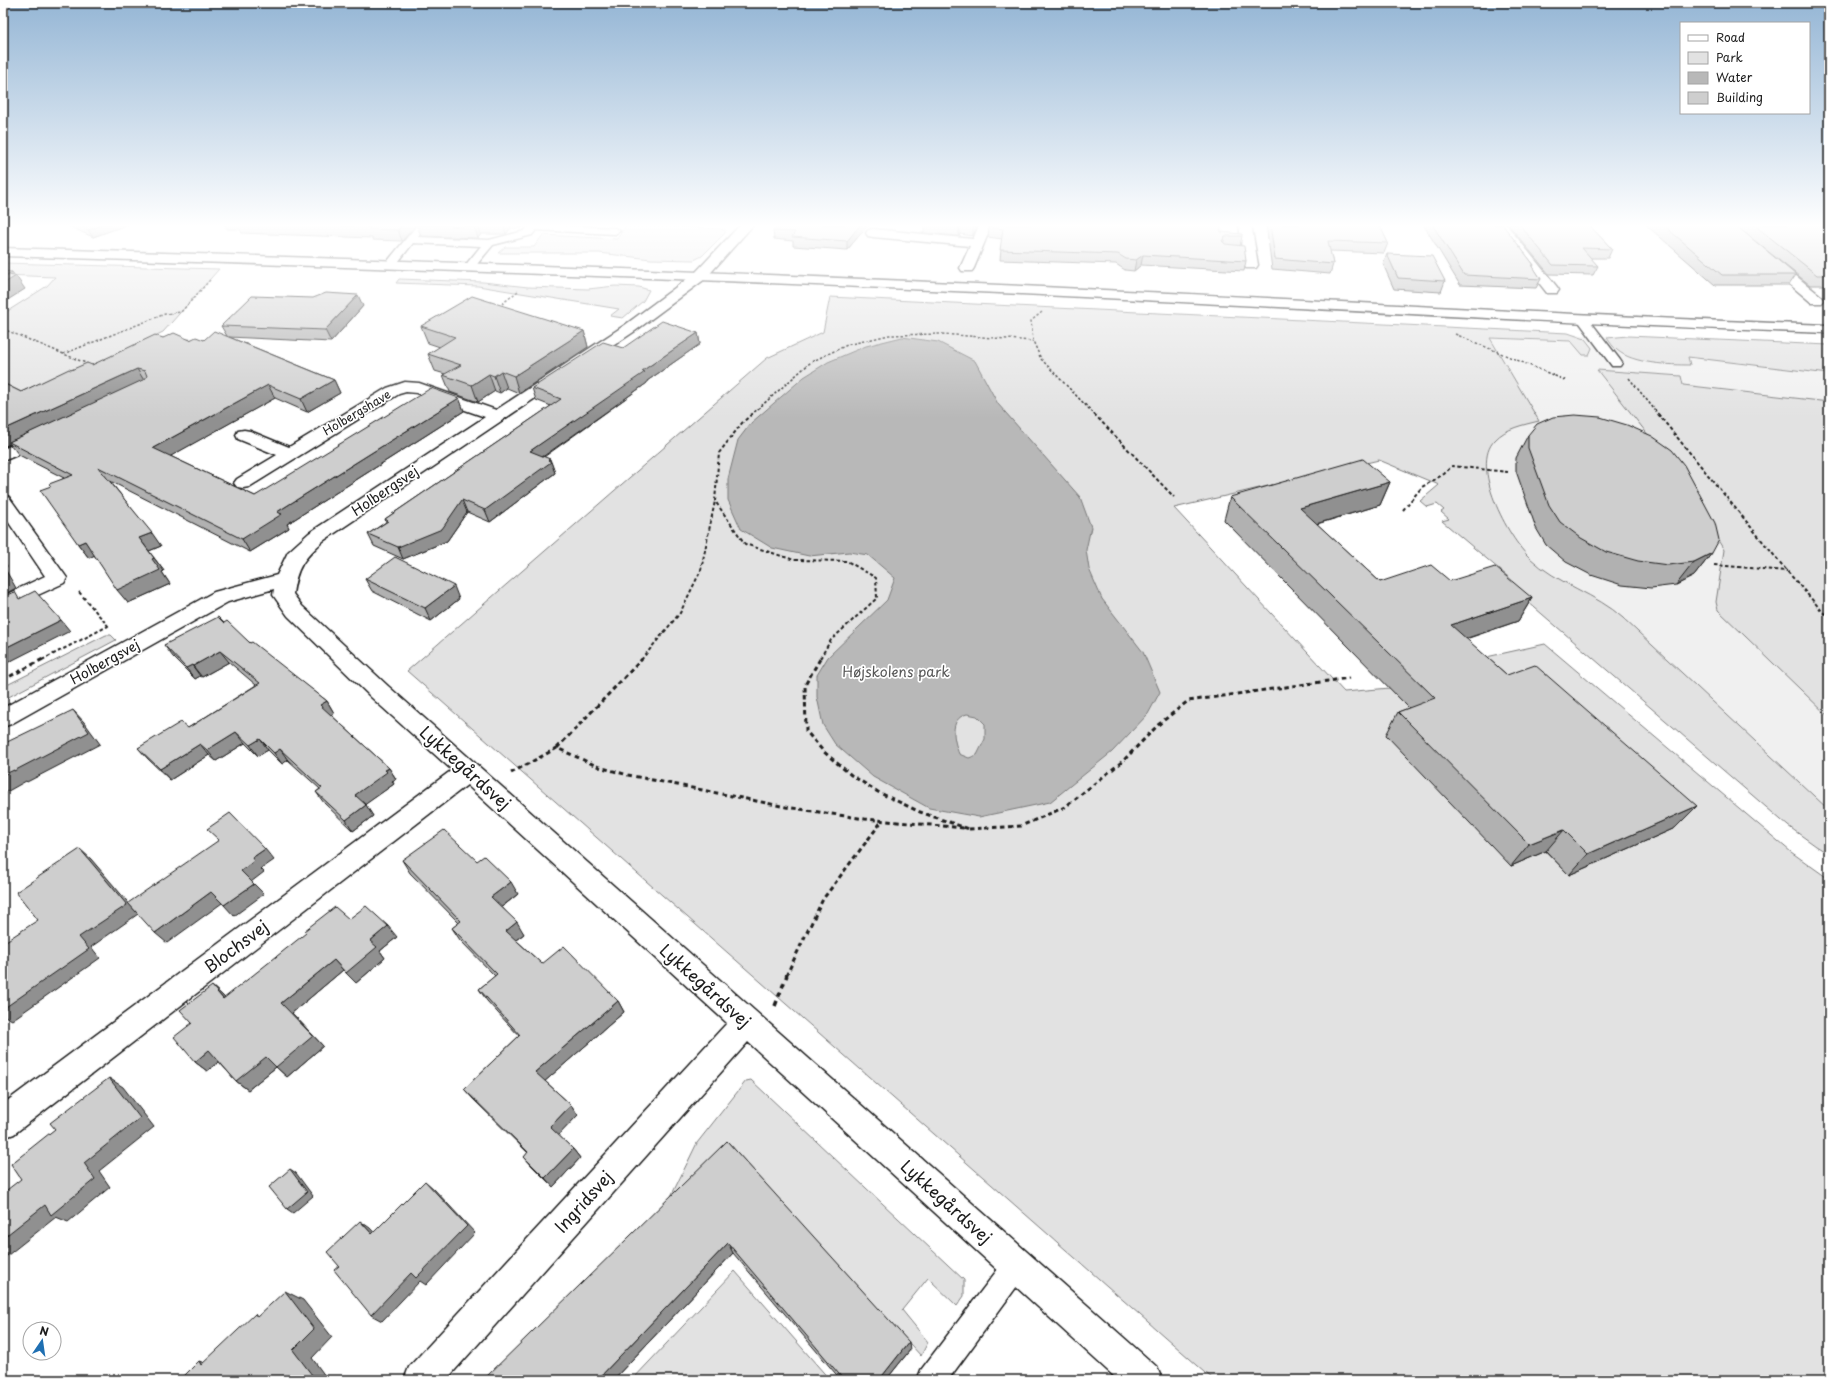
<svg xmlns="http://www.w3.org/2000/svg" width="1832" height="1383" font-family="'Playpen Sans',sans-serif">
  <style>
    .built { fill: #f0f0f0 }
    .green { fill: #e2e2e2; stroke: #7f7f7f }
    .water { fill: #b8b8b8; stroke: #7a7a7a; fill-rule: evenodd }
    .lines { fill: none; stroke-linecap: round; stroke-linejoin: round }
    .service-casing { stroke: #1c1c1c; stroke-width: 3 }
    .minor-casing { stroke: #1c1c1c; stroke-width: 3 }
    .tertiary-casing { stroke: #1c1c1c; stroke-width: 3 }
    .path-far3 { stroke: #1c1c1c; stroke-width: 1.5; stroke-dasharray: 2.5 2; stroke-linecap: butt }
    .path-far2 { stroke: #1c1c1c; stroke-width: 2; stroke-dasharray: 3.5 2.5; stroke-linecap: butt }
    .path-far1 { stroke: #1c1c1c; stroke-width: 3; stroke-dasharray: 4.5 3.5; stroke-linecap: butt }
    .path { stroke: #1c1c1c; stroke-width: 3.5; stroke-dasharray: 5.5 4.5; stroke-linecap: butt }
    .service { fill: #fff; fill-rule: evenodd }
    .minor { fill: #fff; fill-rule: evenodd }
    .tertiary { fill: #fff; fill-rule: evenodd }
    .wall { fill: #b1b1b1; stroke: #1c1c1c }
    .shaded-wall { fill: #909090; stroke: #1c1c1c }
    .building { fill: #cecece; stroke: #1c1c1c }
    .labels { text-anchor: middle; stroke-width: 3.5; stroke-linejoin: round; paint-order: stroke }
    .far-street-label { font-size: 12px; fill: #1c1c1c; stroke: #fff }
    .street-label { font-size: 14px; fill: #1c1c1c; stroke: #fff }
    .park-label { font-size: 14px; fill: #575757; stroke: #fff }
    .near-street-label { font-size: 17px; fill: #1c1c1c; stroke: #fff }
  </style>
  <rect width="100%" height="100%" fill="#fff"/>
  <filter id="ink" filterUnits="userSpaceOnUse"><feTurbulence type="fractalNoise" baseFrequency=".025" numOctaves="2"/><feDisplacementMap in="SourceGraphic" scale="8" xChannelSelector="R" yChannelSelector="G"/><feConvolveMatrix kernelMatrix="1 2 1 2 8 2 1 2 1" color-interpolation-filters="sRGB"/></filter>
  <g filter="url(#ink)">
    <path class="built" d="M1457,328L1829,348V818L1530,565L1493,516Z"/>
    <path class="green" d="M646,224L719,229L725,230V233L702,256L694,260L651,259L599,253H498L505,247H534L543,235L617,239L626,225Z
      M3,263L219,269L163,332L23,398L3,388V314L47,286L55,277L3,275Z
      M399,279L483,282L528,287L588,289L615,286L639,287L649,290L643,301L623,318L610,316L619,309L478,286L396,283Z
      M830,297L1568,333L1585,339L1592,348L1589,355H1583L1571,341L1490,338L1539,421C1523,425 1506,428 1495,440C1469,465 1508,538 1530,558C1557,584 1597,594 1623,618C1692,682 1760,746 1829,810V854L1816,846L1788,826L1506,583L1513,581L1442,521L1449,519L1441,512L1444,510L1437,504L1427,507L1420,501L1439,485L1379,460L1174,508L1344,692L1390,688L1422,721L1511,866L1545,851L1569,875L1455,664L1545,644L1791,852L1829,879V1380H1214L407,671L767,358L823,332Z
      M1628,336L1829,345V374L1688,357L1690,365C1670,365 1633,364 1617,350C1613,347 1610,342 1607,338Z
      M1597,370L1681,376L1683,385L1829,402V717L1718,610L1716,602L1724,550L1686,488H1690Z
      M106,635H111L116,640L3,700V687Z
      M751,1080L964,1280V1296L957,1306L928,1278L902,1310L928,1342L921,1356L734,1150L656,1227L697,1143L746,1081Z
      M735,1271L830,1380H632Z"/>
    <path class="water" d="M902,337L938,342L975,361L998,404L1080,497L1091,527L1086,550L1089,569L1102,599L1143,652L1160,692L1148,714L1112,752L1050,802L979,817L929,808L873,777L835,744L823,725L817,697V675L828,657L887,600L895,578L868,555L849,552L809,556L772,548L741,529L728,500V479L738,440L751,423L804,377L828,362L866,346ZM967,714L977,716L985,724V739L977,755L969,758L959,754C954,741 948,719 967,714Z"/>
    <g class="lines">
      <g class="service-casing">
        <path id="service" d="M418,224H428L418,237L489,240L524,231L531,224L615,228L620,231L615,234L536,230L532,235L493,245L473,269L469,270L464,267L481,246L413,243L395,266H387L386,264L387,262Z
          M1583,316L1587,317L1620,360L1622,363L1620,366H1612L1577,319Z
          M1017,1252L1026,1256L1030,1265L1026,1274L948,1380H917L921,1370L1008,1256Z"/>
      </g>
      <g class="minor-casing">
        <path id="minor" d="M741,224H754L705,279L635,331L323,541C303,560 297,566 293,594L302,606L388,686L1157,1367L1162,1380H1118L748,1042L446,1380H404L409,1367L727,1023L467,785L14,1134L3,1138V1104L452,770L372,698L288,616L273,595L274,589L228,602L11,724L3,727V708L214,592L277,575L288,552L309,533L485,417L417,393L406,392L399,394L249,487L243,488L237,487L234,483L237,479L277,455L238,439L236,435L238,431L244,430L250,431L289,447L387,388L405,382L419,383L496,410L625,325L695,273Z
          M980,224H992L974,268L972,271H962L960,268L970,246L873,237L868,236L866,233L868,230L873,229L973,239Z
          M1239,224H1251L1258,265L1256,268H1246L1244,265Z
          M1493,224H1506L1557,287L1559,290L1557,293H1547Z
          M1718,224H1732L1822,297L1824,300L1822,303H1812Z
          M42,433L48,434L51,438L48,442L3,461V449Z
          M3,495L9,497L67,578L64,583L3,611V596L45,576L3,514Z"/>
      </g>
      <g class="tertiary-casing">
        <path id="tertiary" d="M3,248C370,259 737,272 1104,290C1346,301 1587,317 1829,325V333C1587,325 1346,310 1104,298C737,280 370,267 3,256Z"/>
      </g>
      <path class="path-far3" d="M502,304L518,291
        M1042,312L1031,321L1033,341L1041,359L1095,415
        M3,329L88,364
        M1455,334L1567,381
        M63,354L165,314L181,312L210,280
        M1629,378L1659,415
        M751,415L811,362L847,345L889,335L942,334L1033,341"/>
      <path class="path-far2" d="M752,414L742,423L719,453L715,501L745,544L794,560L847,561L876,578L877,598L831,640L819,660
        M1094,414L1174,497
        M1658,414L1787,571L1829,619
        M1403,510L1422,487L1444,474L1452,466L1508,472
        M1714,565L1787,571
        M79,592L109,627
        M42,660L108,626
        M641,660L680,613L701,570L715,501"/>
      <path class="path-far1" d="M820,659L805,685L806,731L823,751L851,775L878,792L920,812L969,829
        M3,680L43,659
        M557,748L642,659
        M511,773L557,748L599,767L628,775L786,807L865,819L964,828
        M969,829L1021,826L1065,807L1123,761L1158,725L1188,701L1349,678
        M786,976L823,899L882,821"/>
      <path class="path" d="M775,1006L787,975"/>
      <use href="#service" class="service"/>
      <use href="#minor" class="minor"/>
      <use href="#tertiary" class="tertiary"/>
    </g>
    <path class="wall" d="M64,224H129L93,237Z
      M224,224H417L402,241L373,240L372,238L242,233L240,229H227Z
      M417,224H525L521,228H511L506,234H481L478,238L421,236L417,225Z
      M777,224H869L847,250L793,246V241L774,239L773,231Z
      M924,224H978L973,236L960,234L959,236L924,233Z
      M1266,224H1379L1388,243L1384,253L1330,251L1333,264L1330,274L1272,269Z
      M1423,224H1502L1534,265L1533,267L1541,279L1536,288L1460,285Z
      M1508,224H1588L1612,249L1608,258H1590L1598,266L1593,275L1549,274Z
      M1645,224H1734L1796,275L1789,285H1715Z
      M1734,224H1829V285H1810Z
      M989,227L1221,232L1242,236L1240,246H1236L1246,261L1244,271L1141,265L1134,271L1125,270L1116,264L1000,260L1002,239L988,237Z
      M1387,254L1445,281L1441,292L1394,289L1383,264Z
      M363,306L331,342L229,337L334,380L340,393L307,412L275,398L170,456L255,496L459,398L464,411L287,524L289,528L250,552L110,481L161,546L149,551L164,571L162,572L170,584L128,603L94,555L89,558L78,544L51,486L64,478L19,455L10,444L3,447V383L21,392L71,370L92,365L163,338L204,340L227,336L221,326Z
      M421,326L584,331L588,347L519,393L507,388L500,393L495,391L478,402L450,392L443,375L445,374L435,371L428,354L440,347L428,343Z
      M698,333L700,344L647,381V383L544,457L551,462L555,473L490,522L467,512L447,541L403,559L374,546L368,534L386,522L385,519L551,406L536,400L532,388L623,348Z
      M1528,435L1712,553L1694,576L1676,585L1651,588L1622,585L1591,575L1566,562L1546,545L1536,528L1516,471V458Z
      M1390,482L1380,505L1317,524L1380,582L1450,581L1532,598L1518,621L1466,639L1507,675L1697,806L1675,828L1569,875L1546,851L1511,866L1386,735L1398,712L1409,708L1224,520L1230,497Z
      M365,579L459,599L431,621L372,591Z
      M224,623L327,701L334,713L331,715L389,768L396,779L392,781L394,784L365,804L373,816L353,831L324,803L316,792L320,789L288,760L282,764L268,750L258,756L245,743L216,761L209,755L170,780L148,759L138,748L188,728L256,685L229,662L202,677L200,676L195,679L173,657L164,645Z
      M402,860L477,861L518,894L502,907L524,934L516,940L542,964L618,1001L624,1012L545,1081L571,1105L578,1115L558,1135L573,1149L580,1158L553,1187L532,1166L524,1157L528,1153L473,1099L464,1089L519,1036L487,1001L479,989L495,976L460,940L452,928L459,923L410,873Z
      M349,919L397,937L380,951L385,958L356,983L343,970L292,1013L323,1046L287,1077L276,1067L248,1090L236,1081L219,1062L207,1071L195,1062L192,1023L212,986L225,998Z
      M727,1141L910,1350L886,1380H841L733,1253L613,1380Z"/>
    <path class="shaded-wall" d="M103,224H129L93,237L88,230Z
      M403,224H417L402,241L398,230Z
      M477,224H478L481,234L478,238L474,227Z
      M503,224H510L511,228L506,234Z
      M520,224H525L521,228Z
      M861,224H869L847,250V241Z
      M960,224V234L959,236V226Z
      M974,224H978L973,236V226Z
      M1225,236L1223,246L1222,241Z
      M1143,255L1141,265L1134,271L1136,260Z
      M12,272L15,276H16L25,289L3,303V284L6,275Z
      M358,295L363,306L331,342L325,330Z
      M584,331L588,347L519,393L514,376Z
      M698,333L700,344L647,381V383L534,463L530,451L642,371Z
      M137,369L145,382L9,442L10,444L3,447V430Z
      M501,371L507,388L500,393L494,376Z
      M489,374L495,391L478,402L472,385Z
      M334,380L340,393L307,412L301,399Z
      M268,385L275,398L162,461L153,448Z
      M459,398L464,411L287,524L289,528L250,552L242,539L277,512Z
      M550,459L555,473L490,522L485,510Z
      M1390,482L1380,505L1292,531L1300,508Z
      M462,500L467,512L447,541L403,559L398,547Z
      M152,533L161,546L149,551L139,538Z
      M85,541L95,555L89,558L78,544Z
      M1712,553L1694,576L1676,585L1694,562Z
      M154,558L164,571L162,572L170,584L128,603L117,590L152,559Z
      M3,560L7,566L5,569L16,588L3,595Z
      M454,586L459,599L431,621L425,608Z
      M1532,598L1518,621L1438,648L1451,625Z
      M61,620L70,631L3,665V649Z
      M220,651L229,662L202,677L193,666Z
      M192,665L200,676L195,679L186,668Z
      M327,701L334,713L328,717L320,705Z
      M73,710L84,722L100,744L27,782L26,781L3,794V775Z
      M236,732L245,743L216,761L207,750Z
      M260,739L268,750L258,756L250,745Z
      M200,744L209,755L170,780L160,769Z
      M280,749L288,760L282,764L274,753Z
      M389,768L396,779L392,781L394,784L363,806L355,795Z
      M366,805L373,816L353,831L346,820Z
      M1697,806L1675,828L1569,875L1588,854Z
      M1564,830L1546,851L1511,866L1529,844Z
      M80,849L91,859L138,914L91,947L100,958L12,1020L3,1015V1009L79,937Z
      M265,849L274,860L261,869L264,872L251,882L241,871L252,858Z
      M511,882L518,894L499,909L491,897Z
      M254,884L264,894L234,916L224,905Z
      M211,892L222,903L167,943L155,933Z
      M517,922L524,934L513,942L506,931Z
      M388,926L397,937L380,951L385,958L356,983L346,973L370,941Z
      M334,960L343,970L292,1013L323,1046L287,1077L276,1067L248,1090L236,1081L281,1003Z
      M212,986L223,996L234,1009L223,999Z
      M618,1001L624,1012L543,1083L535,1072Z
      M209,1050L221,1060L207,1071L195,1062Z
      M109,1078L123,1087L154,1127L99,1171L110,1187L68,1222L56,1217L3,1259V1238L84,1163Z
      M571,1105L578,1115L557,1137L550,1127Z
      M573,1149L580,1158L553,1187L545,1178Z
      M290,1169L296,1173L313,1196L293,1213L287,1209Z
      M425,1181L434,1189L475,1233L426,1285L420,1281L382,1321L371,1315Z
      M360,1221L370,1228L382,1241L372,1234Z
      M728,1243L733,1253L613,1380H597Z
      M285,1291L303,1300L332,1337L312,1358L328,1380H307L293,1350Z
      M909,1342L910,1350L886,1380H879Z
      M199,1361L221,1369L201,1365Z"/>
    <path class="building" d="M76,224H103L88,230Z
      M297,224H403L398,230L369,229L371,227Z
      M417,224H477L474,227L417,225Z
      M777,224H861L847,241L792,237L795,232L773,231Z
      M938,224H974L973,226L960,224L959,226Z
      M990,224H1220L1221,232L1242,234V236H1225L1222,241L1225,244L1244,246L1246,261L1143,255L1136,260L1126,259L1118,254L1000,250L1003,229L989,227Z
      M1270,224H1379L1388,243L1328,241L1333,264L1275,259Z
      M1432,224H1502L1534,265H1532L1541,279L1464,275Z
      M1519,224H1588L1612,249L1582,248L1598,266L1553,265Z
      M1662,224H1734L1796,275H1722Z
      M1753,224H1829V275H1817Z
      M1387,254L1432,256L1445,281L1398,278Z
      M3,271L12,272L6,275L16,276L3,284Z
      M326,293L358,295L325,330L221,326L252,296L313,298Z
      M472,296L584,331L514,376L501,371L494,376L489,374L472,385L443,375L461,365L428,354L455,337L421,326Z
      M662,321L698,333L642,371L645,372L530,451L550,459L548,460L551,462L485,510L462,500L442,529L398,547L368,534L388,521L385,519L561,399L532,388L603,342L623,348Z
      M214,331L334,380L301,399L268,385L153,448L255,496L431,388L459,398L277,512L282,514L242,539L98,467L152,533L139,538L154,558L152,559L160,570L117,590L85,541L78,544L40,490L51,486L49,484L73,475L9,442L145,379L147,376L145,371L137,369L3,430V383L21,392L69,369L71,370L87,363L92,365L155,335L163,338L174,333L190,340L196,337L204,340Z
      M1575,415L1600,417L1627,425L1652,436L1672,450L1684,465L1715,523L1719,540L1712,553L1694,562L1668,565L1638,561L1606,552L1581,538L1560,522L1549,505L1528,448V435L1537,424L1553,417Z
      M1363,459L1390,482L1300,508L1380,582L1431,565L1450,581L1495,567L1532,598L1451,625L1507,675L1535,665L1697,806L1588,854L1564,830L1529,844L1398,712L1435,698L1230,497Z
      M395,557L454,586L425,608L365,579Z
      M3,571L6,577L3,579Z
      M35,591L61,620L3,649V596L15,592L19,599Z
      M218,617L224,623L227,621L250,643L252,642L327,701L320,705L389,768L385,770L387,772L355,795L366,805L346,820L316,792L322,788L280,749L274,753L260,739L250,745L236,732L207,750L200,744L160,769L138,748L181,722L188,728L260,683L220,651L193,666L192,665L186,668L164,645Z
      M73,710L89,732L14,771V770L3,775V744Z
      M230,813L265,849L252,858L254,861L241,871L254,884L224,905L211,892L155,933L128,903L219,840L207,829Z
      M444,830L477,861L484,856L511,882L491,897L517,922L506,931L542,964L564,946L618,1001L535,1072L571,1105L550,1127L573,1149L545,1178L524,1157L528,1152L464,1089L520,1035L479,989L497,974L452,928L461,921L402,860Z
      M80,849L127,905L79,937L89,949L3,1009V943L38,920L16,892Z
      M366,906L388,926L370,941L377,947L346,973L334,960L281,1003L313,1036L276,1067L266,1057L236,1081L209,1050L195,1062L174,1037L192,1023L180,1010L212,986L223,999L306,933L304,931L335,907L349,919Z
      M109,1078L140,1118L84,1163L95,1179L51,1215L45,1205L3,1238V1193L21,1179L11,1164L55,1129L50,1123Z
      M727,1141L909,1342L879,1380H844L728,1243L597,1380H483Z
      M290,1169L307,1192L287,1209L269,1187Z
      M425,1181L467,1226L416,1278L411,1273L371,1315L334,1270L339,1266L327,1252L360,1221L372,1234Z
      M285,1291L314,1329L293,1350L312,1375L307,1380H180L199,1361L201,1365L255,1314L257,1317Z"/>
  </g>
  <linearGradient id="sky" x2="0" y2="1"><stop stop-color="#95b6d5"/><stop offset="0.54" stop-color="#fff"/><stop offset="1" stop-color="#fff" stop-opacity="0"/></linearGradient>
  <rect width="1832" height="418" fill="url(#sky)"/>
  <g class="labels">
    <g class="far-street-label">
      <text transform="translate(357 413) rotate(-31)" y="4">Holbergshave</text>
    </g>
    <g class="street-label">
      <text transform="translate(385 491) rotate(-34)" y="5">Holbergsvej</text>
      <text transform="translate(105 662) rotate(-29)" y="5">Holbergsvej</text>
    </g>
    <g class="park-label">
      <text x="896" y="677">Højskolens park</text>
    </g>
    <g class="near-street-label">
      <text transform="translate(465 768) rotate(42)" y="6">Lykkegårdsvej</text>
      <text transform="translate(236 947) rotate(-37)" y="6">Blochsvej</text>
      <text transform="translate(705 986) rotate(42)" y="6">Lykkegårdsvej</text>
      <text transform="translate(584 1202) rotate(-48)" y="6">Ingridsvej</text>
      <text transform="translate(946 1202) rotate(42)" y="6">Lykkegårdsvej</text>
    </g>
  </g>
  <rect width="1832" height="1383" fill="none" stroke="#fff" stroke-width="16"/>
  <rect x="8" y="8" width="1816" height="1367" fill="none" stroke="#1c1c1c" stroke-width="1.5" filter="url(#ink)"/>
  <rect x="1680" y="22" width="130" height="92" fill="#ffffff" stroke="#a4a4a4"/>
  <rect x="1688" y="35" width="20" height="6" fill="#ffffff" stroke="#a4a4a4"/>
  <text x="1716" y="42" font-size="12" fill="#1c1c1c">Road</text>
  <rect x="1688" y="52" width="20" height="12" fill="#e2e2e2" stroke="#a4a4a4"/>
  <text x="1716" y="62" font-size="12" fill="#1c1c1c">Park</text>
  <rect x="1688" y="72" width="20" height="12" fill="#b8b8b8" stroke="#a4a4a4"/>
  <text x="1716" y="82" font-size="12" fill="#1c1c1c">Water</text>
  <rect x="1688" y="92" width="20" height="12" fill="#cecece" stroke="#a4a4a4"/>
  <text x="1716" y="102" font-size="12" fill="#1c1c1c">Building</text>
  <g transform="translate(42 1341) rotate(13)"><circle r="19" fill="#ffffff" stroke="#a4a4a4"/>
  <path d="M0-3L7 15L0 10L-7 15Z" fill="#1f6fb2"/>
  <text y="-6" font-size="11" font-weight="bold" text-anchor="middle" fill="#1c1c1c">N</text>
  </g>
</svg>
